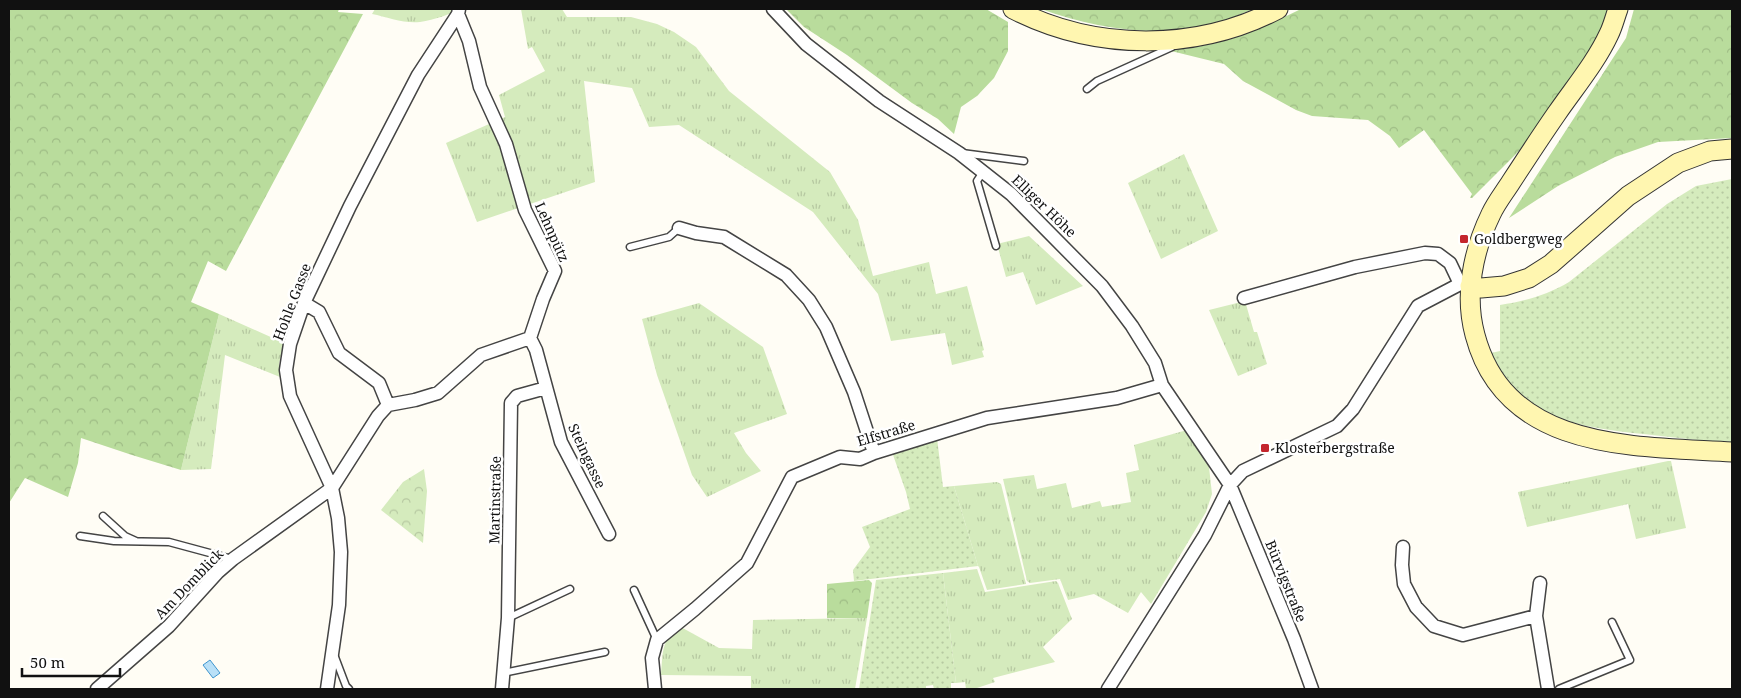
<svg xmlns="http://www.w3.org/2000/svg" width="1741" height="698" font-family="'Noto Serif',serif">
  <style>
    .grass { fill: url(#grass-tufts) }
    .forest { fill: url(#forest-crowns) }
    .park { fill: url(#park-crowns) }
    .garden { fill: url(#garden-dots) }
    .water { fill: url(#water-ripples); stroke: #3f96cf }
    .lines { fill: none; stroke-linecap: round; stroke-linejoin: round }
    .lane-casing { stroke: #444; stroke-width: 9 }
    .street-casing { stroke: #444; stroke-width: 15 }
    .secondary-casing { stroke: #333; stroke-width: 21 }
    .lane { stroke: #fff; stroke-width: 6 }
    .street { stroke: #fff; stroke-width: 12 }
    .secondary { stroke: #fff6b0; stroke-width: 19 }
    .poi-dot { fill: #c4262e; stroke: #fff; stroke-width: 2 }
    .labels { text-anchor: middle; stroke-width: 5; stroke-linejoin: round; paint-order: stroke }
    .street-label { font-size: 14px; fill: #111; stroke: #fff }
    .poi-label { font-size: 14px; fill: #111; stroke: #fff; text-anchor: start }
  </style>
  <defs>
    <pattern id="grass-tufts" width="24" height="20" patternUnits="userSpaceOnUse" patternTransform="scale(1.25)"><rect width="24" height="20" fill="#d5ebbd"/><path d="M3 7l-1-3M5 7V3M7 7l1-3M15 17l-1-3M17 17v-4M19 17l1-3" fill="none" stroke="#b6c8a1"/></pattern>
    <pattern id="forest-crowns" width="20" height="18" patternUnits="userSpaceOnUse" patternTransform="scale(1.25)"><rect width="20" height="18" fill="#b9dc9c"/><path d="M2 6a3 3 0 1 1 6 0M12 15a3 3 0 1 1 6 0" fill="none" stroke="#9ebc85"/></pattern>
    <pattern id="park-crowns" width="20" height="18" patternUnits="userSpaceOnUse" patternTransform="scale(1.25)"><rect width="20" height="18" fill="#d5ebbd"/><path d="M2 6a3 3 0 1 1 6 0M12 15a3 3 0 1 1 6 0" fill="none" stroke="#b6c8a1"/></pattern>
    <pattern id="garden-dots" width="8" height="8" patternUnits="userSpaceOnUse" patternTransform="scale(1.25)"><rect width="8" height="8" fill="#d5ebbd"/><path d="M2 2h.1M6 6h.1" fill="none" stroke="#b6c8a1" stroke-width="1.8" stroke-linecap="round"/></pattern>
    <pattern id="water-ripples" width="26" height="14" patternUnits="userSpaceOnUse" patternTransform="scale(1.25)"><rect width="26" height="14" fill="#b9e0f7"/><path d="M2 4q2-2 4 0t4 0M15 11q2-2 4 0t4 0" fill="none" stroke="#9ebfd3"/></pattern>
  </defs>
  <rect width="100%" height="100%" fill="#fffdf5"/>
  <path class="grass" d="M375,9H462C449,14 435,20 420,22C405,24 387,17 372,14Z
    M521,9H562L567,17H631L657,24L674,32L696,47L729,91L830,172L858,220L873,276L929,262L936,294L967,286L984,350L982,351L984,357L952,365L945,333L891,341L878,294L813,212L679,125L649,127L632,88L584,81L595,182L477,222L446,143L505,117L499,95L545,71L532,47L528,49Z
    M1184,154L1218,231L1161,259L1128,183Z
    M1029,236L1083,286L1036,305L1023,272L1006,277L997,244Z
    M1245,301L1254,332H1257L1267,364L1238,376L1209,310Z
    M699,303L763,347L787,414L734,433L746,453L761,471L707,497L692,475L657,375L642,319Z
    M219,314L284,343L279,364L280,377L225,355L211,469L181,470Z
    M1187,430L1209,467L1212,494L1206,512L1151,604L1141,592L1128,613L1094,594L1068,600L1060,579L1030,583L1027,581L1003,479L1034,475L1037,489L1066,483L1072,508L1100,501L1102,507L1131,502L1126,473L1139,470L1134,445Z
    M1668,461H1671L1686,528L1636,539L1628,504L1527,527L1518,492Z
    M997,482L1001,484L1026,584L987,590L979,567L978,566L954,486Z
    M977,569L985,592L1056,581L1058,583L1072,619L1043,647L1055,662L993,678L995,682L974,689H966L965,682L956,683L943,573Z
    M867,618L855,689H751V676L661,675C663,652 661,641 679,626L719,648L752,649L753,620Z"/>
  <path class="forest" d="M9,9H339L338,12L363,14L226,271L208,261L191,302L219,314L181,470L132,455L81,438L78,463L68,497L25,478L9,503Z
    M786,9H986L1008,22V51L994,78L977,96L961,107L954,134L938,119L912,103L847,55L804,27Z
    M1041,9H1253C1243,13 1232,18 1221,22C1163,40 1097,29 1041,9Z
    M1301,9H1609L1597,39L1558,98L1518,152L1472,198H1470L1472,194L1424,130L1399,148L1390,136L1368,120L1312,116L1296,110L1243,81L1224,64L1167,50C1180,49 1194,48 1206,45C1240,39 1270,24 1301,9Z
    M1634,9H1732V138L1658,142L1615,157L1558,186L1509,218L1626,38Z
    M869,580L872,583L867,618H827V584Z"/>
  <path class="park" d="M424,469L427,491L423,543L381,510L403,482Z"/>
  <path class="garden" d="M1732,179V444C1706,441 1679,438 1652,435C1608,430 1561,427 1525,399C1509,387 1500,370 1491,353L1500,351V305C1526,301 1547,295 1569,282L1667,204L1696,186Z
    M937,438L943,487L954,486L978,566L854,581L853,570L870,547L862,527L910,509L906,492L892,452Z
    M943,573L956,683H951V689H934L933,685L926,686V689H859L876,580Z"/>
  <path class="water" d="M210,660L220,673L213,678L203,665Z"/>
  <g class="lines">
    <g class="lane-casing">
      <path id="lane" d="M1087,89L1097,81L1172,47
        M962,153L1024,161
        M983,172L977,181L996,246
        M630,247L669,237L679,228
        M103,516L125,536L136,541
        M80,536L114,541L169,542L232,559
        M634,590L657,640
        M508,618L570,589
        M335,657L346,686L349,689
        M503,673L605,652
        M1559,689L1630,660L1612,622"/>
    </g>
    <g class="street-casing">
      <path id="street" d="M773,9L806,44L879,101L959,153L1011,194L1102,286L1132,326L1155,363L1162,385L1230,485L1294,639L1312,689
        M679,228L696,233L724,237L786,275L809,300L826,327L854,392L874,453
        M1244,298L1355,267L1425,253L1438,254L1450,263L1460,284
        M530,338L536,350L561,442L609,534
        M388,405L415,400L438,393L481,355L530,338L543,299L555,271L525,210L506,144L480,87L469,41L458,14
        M1403,547L1402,565L1404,584L1416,607L1434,626L1463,635L1536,616
        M1540,583L1536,616L1548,689
        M97,689L169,626L218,572L233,559L332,488L378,416L388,405L379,383L339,353L319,312L304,303
        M327,689L339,605L341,552L338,518L332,488L290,396L286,370L290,344L304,303L350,206L418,75L458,14L459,9
        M502,689L508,618L511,403L517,396L546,388
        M655,689L652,658L657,640L695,609L747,563L792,477L840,457L860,459L874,453L987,418L1117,398L1162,385
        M1108,689L1205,535L1230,485L1243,471L1337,426L1353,409L1418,306L1460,284L1470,286"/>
    </g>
    <g class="secondary-casing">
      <path id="secondary" d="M1013,9C1095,51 1196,52 1278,9
        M1618,9C1615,17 1613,26 1609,34C1596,62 1575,87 1557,113C1541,136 1526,159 1511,182C1504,193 1496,203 1491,214C1473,251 1464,295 1475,335C1506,452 1635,446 1732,452
        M1470,286L1481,288L1504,286L1529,278L1551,264L1628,196L1678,163L1710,151L1732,149"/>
    </g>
    <use href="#lane" class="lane"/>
    <use href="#street" class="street"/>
    <use href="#secondary" class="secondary"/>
  </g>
  <g class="poi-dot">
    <rect x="1459" y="234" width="10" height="10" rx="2.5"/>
    <rect x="1260" y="443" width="10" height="10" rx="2.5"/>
  </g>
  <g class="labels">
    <g class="street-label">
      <text transform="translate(1044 206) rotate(44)" y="5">Elliger Höhe</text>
      <text transform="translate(552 232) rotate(66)" y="5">Lehnpütz</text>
      <text transform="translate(292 302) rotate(-69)" y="5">Hohle Gasse</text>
      <text transform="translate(886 433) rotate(-17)" y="5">Elfstraße</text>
      <text transform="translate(587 456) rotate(65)" y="5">Steingasse</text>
      <text transform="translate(495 500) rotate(-89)" y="5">Martinstraße</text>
      <text transform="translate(1286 581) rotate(68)" y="5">Bürvigstraße</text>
      <text transform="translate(189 584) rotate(-46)" y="5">Am Domblick</text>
    </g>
    <g class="poi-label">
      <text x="1474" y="244">Goldbergweg</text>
      <text x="1275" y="453">Klosterbergstraße</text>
    </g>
  </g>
  <rect width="1741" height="698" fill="none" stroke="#111111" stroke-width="20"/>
  <path d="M22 668v8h98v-8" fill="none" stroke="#111111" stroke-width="2.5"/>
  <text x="30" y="668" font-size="15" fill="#111111" stroke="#ffffff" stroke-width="4" paint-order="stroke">50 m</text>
</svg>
